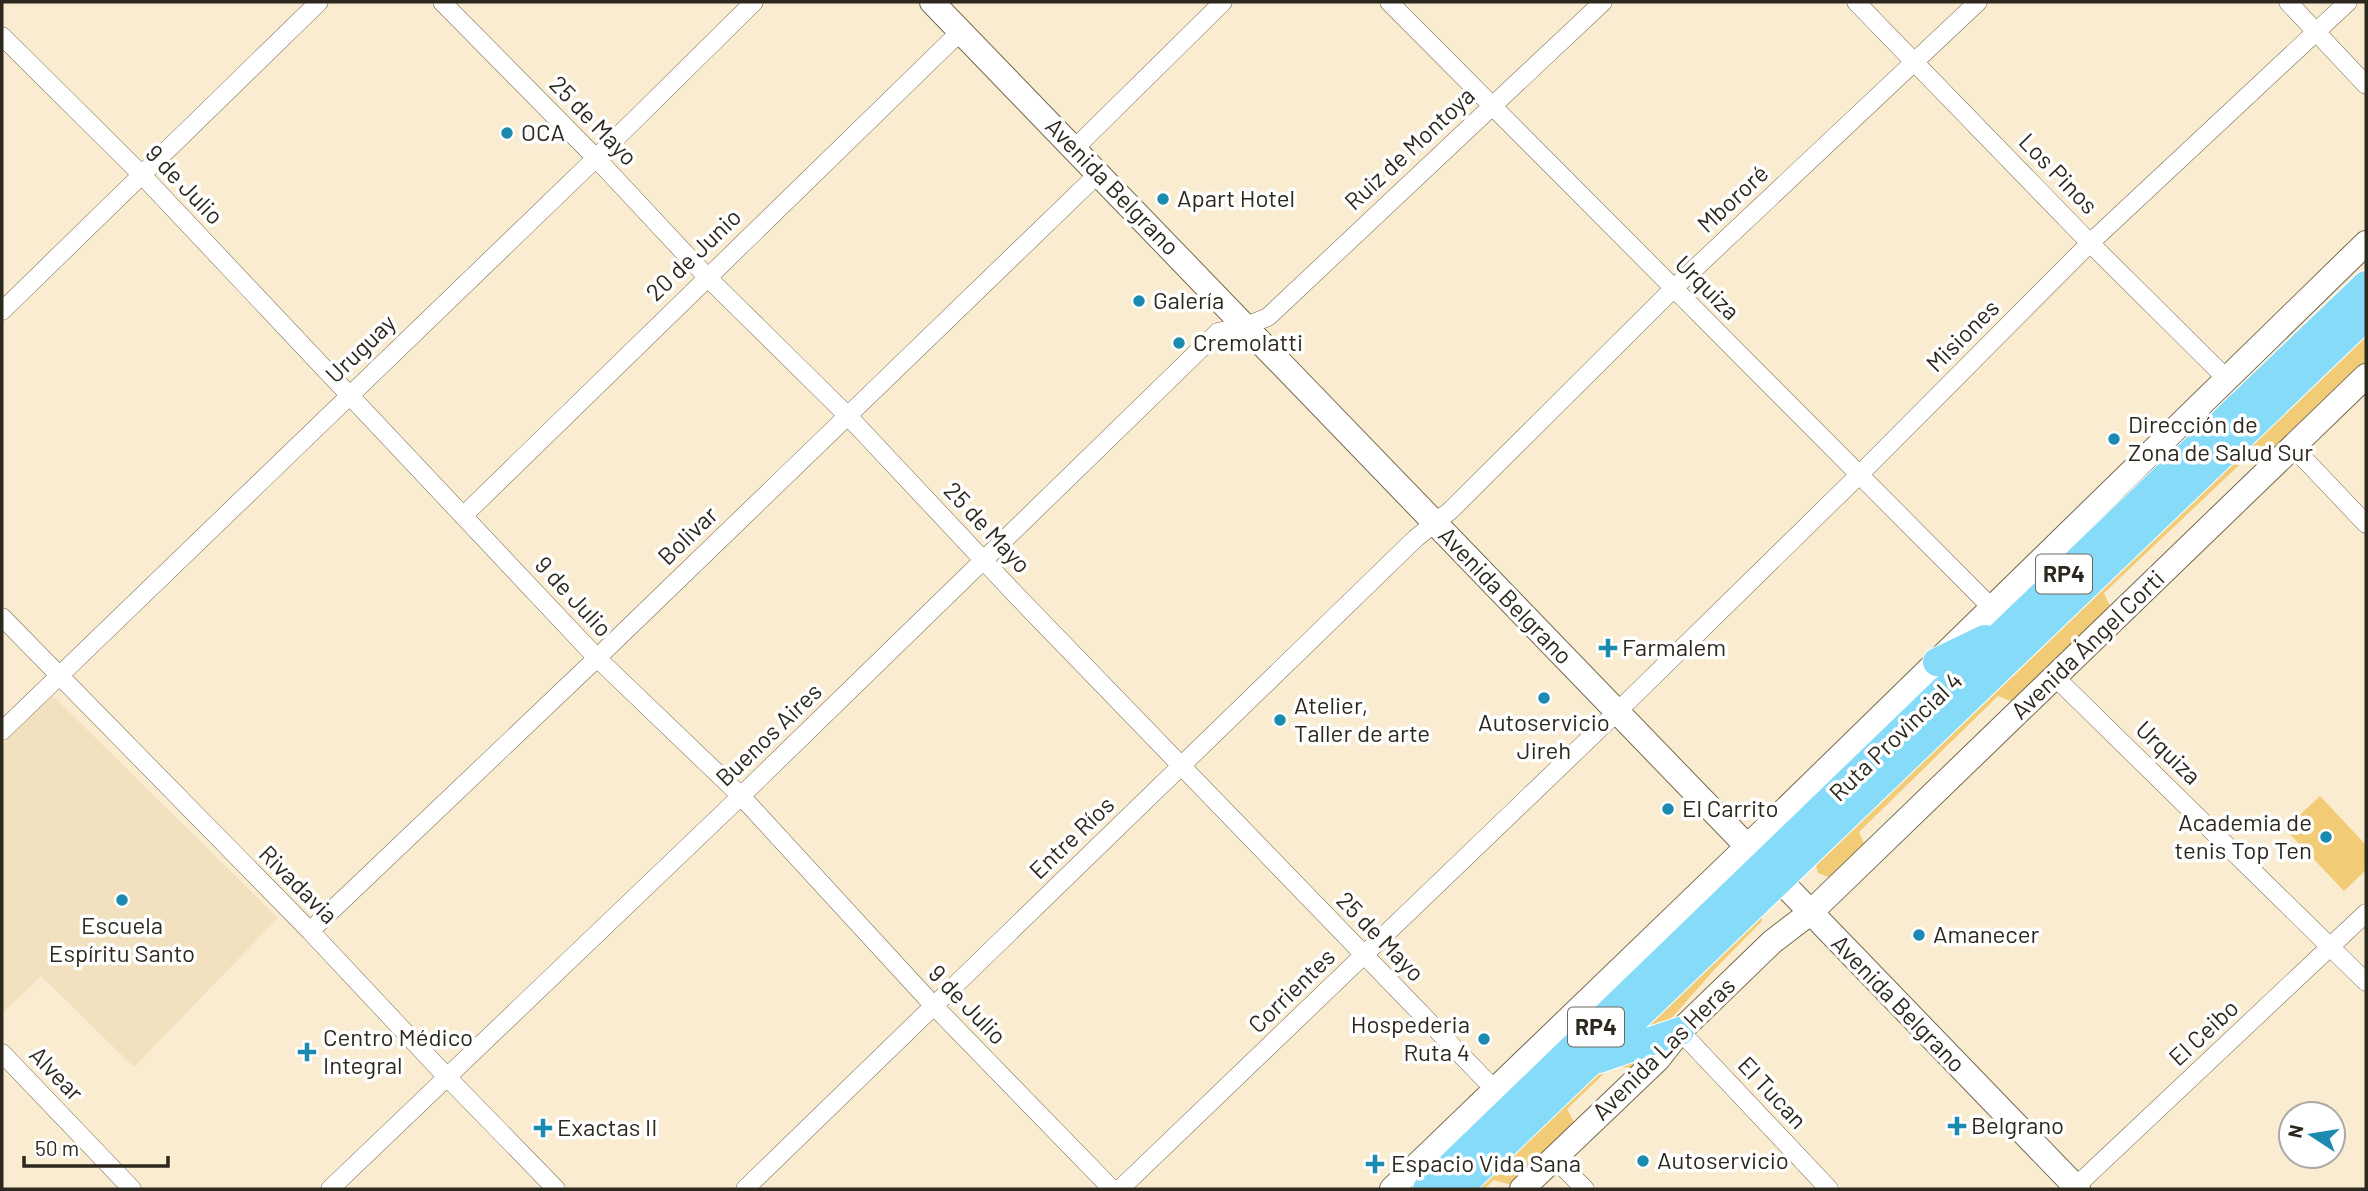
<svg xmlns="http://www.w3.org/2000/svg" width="2368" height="1191" font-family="Barlow,sans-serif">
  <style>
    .built { fill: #f2e1be }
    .green { fill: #f2cb76 }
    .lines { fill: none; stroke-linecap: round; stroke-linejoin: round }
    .street-casing { stroke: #766a51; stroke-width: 19 }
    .secondary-casing { stroke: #766a51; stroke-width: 26 }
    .primary-casing { stroke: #fff; stroke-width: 30 }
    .street { stroke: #fff; stroke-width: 18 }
    .secondary { stroke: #fff; stroke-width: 24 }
    .primary { stroke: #86dbf8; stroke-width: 28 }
    .poi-dot { fill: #1a8ab0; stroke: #fff; stroke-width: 2.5 }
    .labels { text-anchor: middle; stroke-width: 7; stroke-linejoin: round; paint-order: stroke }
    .shield { fill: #fff; stroke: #6c6862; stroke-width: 2 }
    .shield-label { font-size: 23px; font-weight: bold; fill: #2d281e }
    .street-label { font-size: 24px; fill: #2d281e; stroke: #fff }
    .poi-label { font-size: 24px; fill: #2d281e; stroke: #fff; text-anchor: start }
  </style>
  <rect width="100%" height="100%" fill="#faecd0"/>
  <path class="built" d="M52,695L278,918L134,1067L41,976L2,1014V744Z"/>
  <path class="green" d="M2366,323V363L2267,462L2252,453L2104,593L2111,608L2013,702L1998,696L1859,832L1866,848L1831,878L1818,873L1815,862Z
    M2320,796L2366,845V870L2344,891L2285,829Z
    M1762,915V921L1715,969L1662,1029L1640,1036L1638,1028Z
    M1649,1048L1633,1068L1612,1066L1567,1109L1575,1124L1512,1185L1494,1180L1484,1189H1472L1602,1063Z"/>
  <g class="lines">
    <g class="street-casing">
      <path id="street" d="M442,2L596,158L707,277L848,416L1017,596L1495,1090
        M1389,2L1992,608
        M1856,2L2090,243L2227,379
        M2288,2L2366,85
        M2,36L142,175L597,658L741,796L934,1006L1112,1189
        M1074,149L1223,2
        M2,311L319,2
        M2293,447L2366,524
        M463,516L961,31
        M2,617L310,931L446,1076L556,1189
        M2055,677L2366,982
        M2,731L596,158L754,2
        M310,931L597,658L1098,174
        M1680,1031L1829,1189
        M2,1053L132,1189
        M1554,1158L1585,1189
        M330,1189L741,796L1218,332L1246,326L1268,317L1603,2
        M745,1189L1416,538L1451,510L1673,289L1978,2
        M1120,1189L1617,712L1860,474L2090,243L2348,2
        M2073,1189L2366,913"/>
    </g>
    <g class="secondary-casing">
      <path id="secondary" d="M932,2L2078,1189
        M1392,1189L1747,847L2366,243
        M1522,1189L1658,1059L1680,1031L1772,942L1810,913L2366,376"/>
    </g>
    <g class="primary-casing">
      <path id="primary" d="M1937,662L1985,639
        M1599,1059L1680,1031
        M1427,1189L2007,629L2366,285
        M1458,1189L2366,316"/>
    </g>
    <use href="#street" class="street"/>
    <use href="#secondary" class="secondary"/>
    <use href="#primary" class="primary"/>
  </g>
  <g class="poi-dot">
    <circle cx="507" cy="133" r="7"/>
    <circle cx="1163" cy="199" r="7"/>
    <circle cx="1139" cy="301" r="7"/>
    <circle cx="1179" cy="343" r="7"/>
    <circle cx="2114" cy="439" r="7"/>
    <path d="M1604.5 637.5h7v7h7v7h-7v7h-7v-7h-7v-7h7z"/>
    <circle cx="1544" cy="698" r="7"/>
    <circle cx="1280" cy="720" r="7"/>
    <circle cx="1668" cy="809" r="7"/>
    <circle cx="2326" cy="837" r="7"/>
    <circle cx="122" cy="900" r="7"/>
    <circle cx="1919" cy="935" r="7"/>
    <circle cx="1484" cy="1039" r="7"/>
    <path d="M303.5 1041.5h7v7h7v7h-7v7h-7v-7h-7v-7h7z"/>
    <path d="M1953.5 1115.5h7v7h7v7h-7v7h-7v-7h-7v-7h7z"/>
    <path d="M539.5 1117.5h7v7h7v7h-7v7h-7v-7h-7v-7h7z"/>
    <circle cx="1643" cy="1161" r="7"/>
    <path d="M1371.5 1153.5h7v7h7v7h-7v7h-7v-7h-7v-7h7z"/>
  </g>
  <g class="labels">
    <g class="shield">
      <rect x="2036" y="554.5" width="56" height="39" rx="5"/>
      <rect x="1568" y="1007.5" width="56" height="39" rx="5"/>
    </g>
    <g class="shield-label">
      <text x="2064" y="582">RP4</text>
      <text x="1596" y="1035">RP4</text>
    </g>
    <g class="street-label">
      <text transform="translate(593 121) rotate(46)" y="8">25 de Mayo</text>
      <text transform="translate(1410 149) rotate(-43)" y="8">Ruiz de Montoya</text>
      <text transform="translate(2058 174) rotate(46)" y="8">Los Pinos</text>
      <text transform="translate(184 185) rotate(46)" y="8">9 de Julio</text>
      <text transform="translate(1112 187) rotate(46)" y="8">Avenida Belgrano</text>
      <text transform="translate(1733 199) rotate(-43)" y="8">Mbororé</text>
      <text transform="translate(694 255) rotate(-44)" y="8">20 de Junio</text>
      <text transform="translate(1707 288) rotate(45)" y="8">Urquiza</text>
      <text transform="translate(1963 336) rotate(-45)" y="8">Misiones</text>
      <text transform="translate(361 349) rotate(-44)" y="8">Uruguay</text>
      <text transform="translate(987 528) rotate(47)" y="8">25 de Mayo</text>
      <text transform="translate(688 536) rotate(-44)" y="8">Bolivar</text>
      <text transform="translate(1505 596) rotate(46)" y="8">Avenida Belgrano</text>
      <text transform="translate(573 597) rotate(47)" y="8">9 de Julio</text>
      <text transform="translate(2088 645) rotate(-44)" y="8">Avenida Ángel Corti</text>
      <text transform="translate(769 735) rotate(-44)" y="8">Buenos Aires</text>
      <text transform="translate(1896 737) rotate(-44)" y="8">Ruta Provincial 4</text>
      <text transform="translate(2168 753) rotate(44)" y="8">Urquiza</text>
      <text transform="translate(1072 838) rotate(-44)" y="8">Entre Ríos</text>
      <text transform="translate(298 885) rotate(45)" y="8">Rivadavia</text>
      <text transform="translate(1380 937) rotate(46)" y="8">25 de Mayo</text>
      <text transform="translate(1292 991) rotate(-44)" y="8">Corrientes</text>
      <text transform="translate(1898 1004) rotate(46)" y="8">Avenida Belgrano</text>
      <text transform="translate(967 1005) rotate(46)" y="8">9 de Julio</text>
      <text transform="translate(2204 1033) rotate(-43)" y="8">El Ceibo</text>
      <text transform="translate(1664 1049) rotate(-45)" y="8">Avenida Las Heras</text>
      <text transform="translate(56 1074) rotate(46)" y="8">Alvear</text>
      <text transform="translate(1772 1093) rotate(47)" y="8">El Tucan</text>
    </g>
    <g class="poi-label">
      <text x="521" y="141">OCA</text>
      <text x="1177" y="207">Apart Hotel</text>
      <text x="1153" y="309">Galería</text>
      <text x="1193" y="351">Cremolatti</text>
      <text x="2128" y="433">Dirección de<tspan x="2128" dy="28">Zona de Salud Sur</tspan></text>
      <text x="1622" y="656">Farmalem</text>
      <text x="1294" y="714">Atelier,<tspan x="1294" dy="28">Taller de arte</tspan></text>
      <text x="1544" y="731" text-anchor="middle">Autoservicio<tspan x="1544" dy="28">Jireh</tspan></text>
      <text x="1682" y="817">El Carrito</text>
      <text x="2312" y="831" text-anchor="end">Academia de<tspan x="2312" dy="28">tenis Top Ten</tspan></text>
      <text x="122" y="934" text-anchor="middle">Escuela<tspan x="122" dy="28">Espíritu Santo</tspan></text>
      <text x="1933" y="943">Amanecer</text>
      <text x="1470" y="1033" text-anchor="end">Hospederia<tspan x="1470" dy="28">Ruta 4</tspan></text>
      <text x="323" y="1046">Centro Médico<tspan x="323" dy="28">Integral</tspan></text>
      <text x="1971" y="1134">Belgrano</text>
      <text x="557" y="1136">Exactas II</text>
      <text x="1657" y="1169">Autoservicio</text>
      <text x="1391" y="1172">Espacio Vida Sana</text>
    </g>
  </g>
  <rect width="2368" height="1191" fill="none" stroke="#2d281e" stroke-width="7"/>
  <g transform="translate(2312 1135) rotate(282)"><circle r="33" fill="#ffffff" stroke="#aba9a5" stroke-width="2"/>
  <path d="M0-5L12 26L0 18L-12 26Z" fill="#1a8ab0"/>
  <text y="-10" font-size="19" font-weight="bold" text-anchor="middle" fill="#2d281e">N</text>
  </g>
  <path d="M24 1156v10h144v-10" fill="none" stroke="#2d281e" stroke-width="3.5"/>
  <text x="35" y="1156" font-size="21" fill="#2d281e" stroke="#ffffff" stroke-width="5" paint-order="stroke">50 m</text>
</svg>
